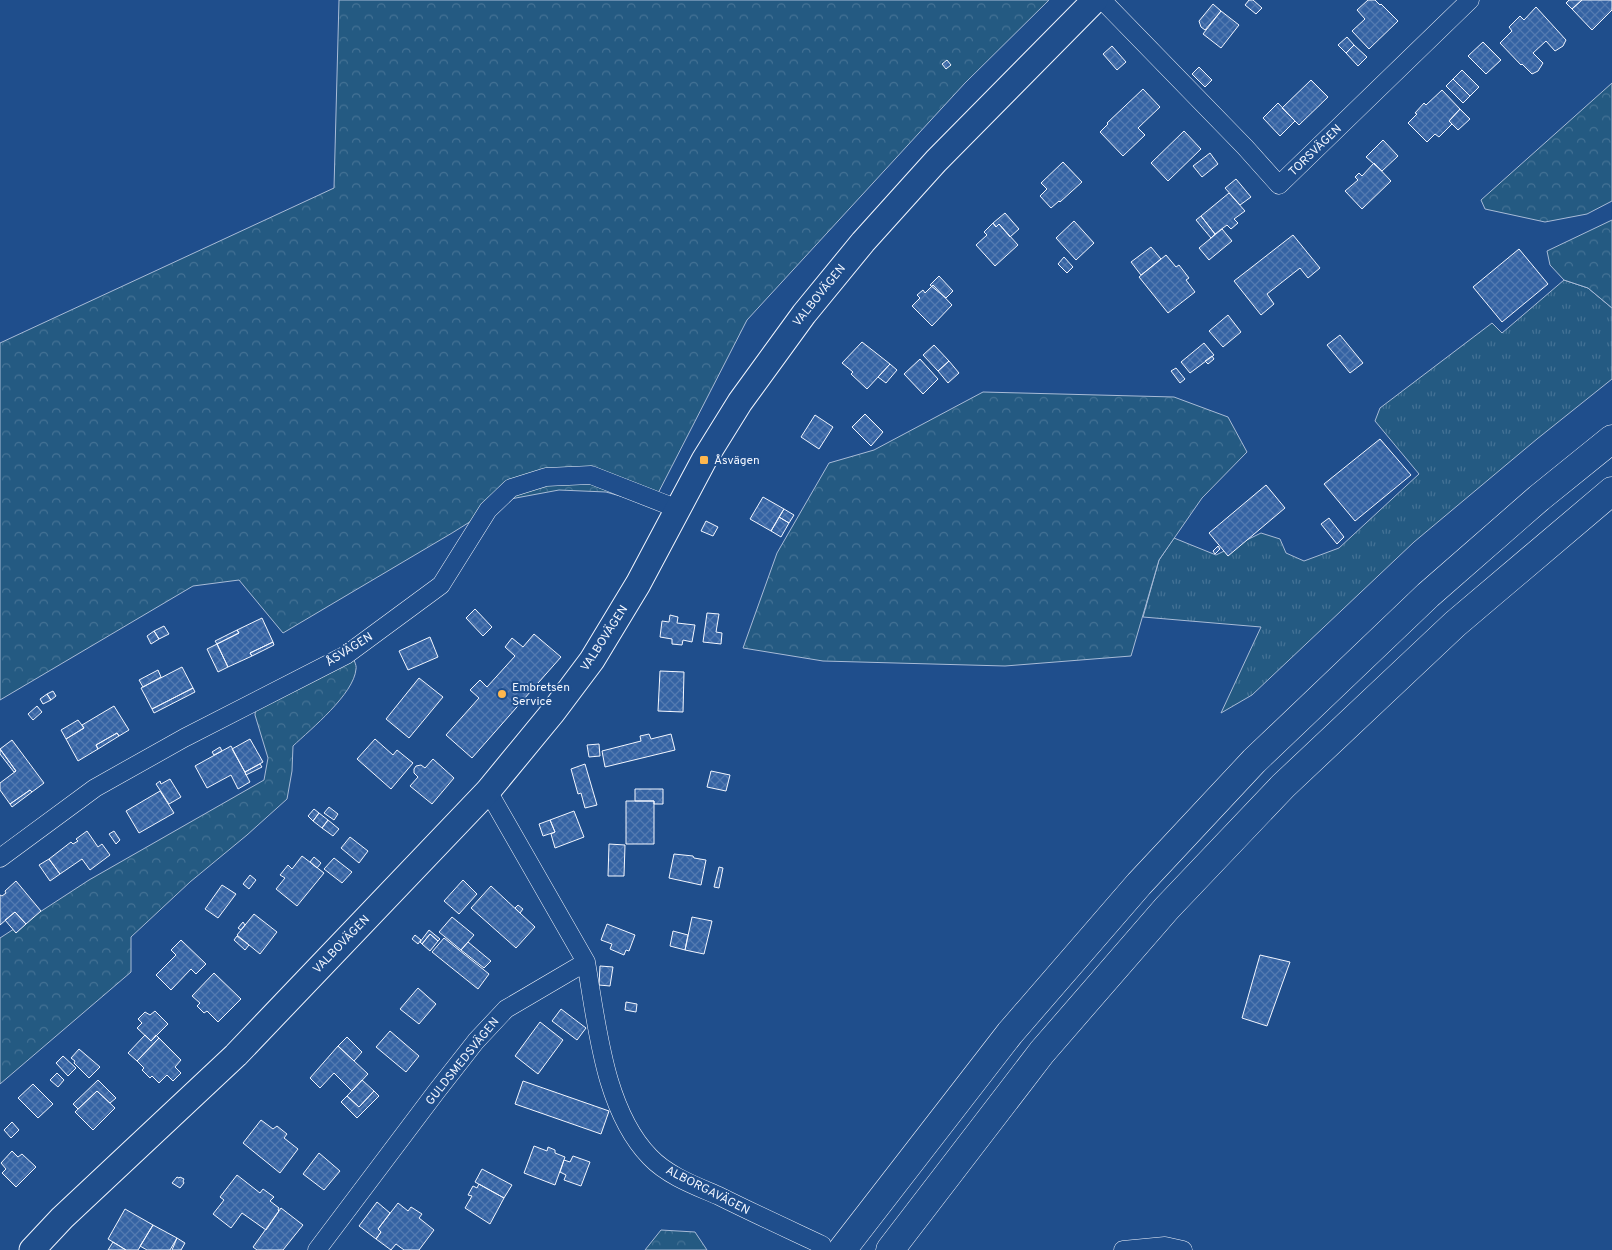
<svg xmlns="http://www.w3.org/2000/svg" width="1612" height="1250" font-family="Overpass,sans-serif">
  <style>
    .grass { fill: url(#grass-tufts); stroke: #a8bbd7 }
    .forest { fill: url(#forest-crowns); stroke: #a8bbd7 }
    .building { fill: url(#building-cross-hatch); stroke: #f2f6ff }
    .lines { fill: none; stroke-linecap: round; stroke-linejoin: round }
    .street-casing { stroke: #f2f6ff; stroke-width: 19 }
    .secondary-casing { stroke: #f2f6ff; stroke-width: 27 }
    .highway-casing { stroke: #f2f6ff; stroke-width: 29 }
    .street { stroke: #1f4e8c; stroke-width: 18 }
    .secondary { stroke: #1f4e8c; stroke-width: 25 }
    .highway { stroke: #1f4e8c; stroke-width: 28 }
    .poi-dot { fill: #ffb74d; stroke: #1f4e8c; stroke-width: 2 }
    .labels { text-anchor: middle; stroke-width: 4; stroke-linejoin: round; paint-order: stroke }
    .street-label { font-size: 12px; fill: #f2f6ff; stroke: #1f4e8c }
    .poi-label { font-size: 12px; fill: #f2f6ff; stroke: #1f4e8c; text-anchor: start }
  </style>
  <defs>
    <pattern id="grass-tufts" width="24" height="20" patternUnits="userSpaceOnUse" patternTransform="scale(1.25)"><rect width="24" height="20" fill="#245a82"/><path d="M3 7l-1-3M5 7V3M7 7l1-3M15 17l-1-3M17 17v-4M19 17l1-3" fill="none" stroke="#447295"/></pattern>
    <pattern id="forest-crowns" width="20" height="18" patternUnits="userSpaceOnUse" patternTransform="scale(1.25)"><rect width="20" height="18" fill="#245a82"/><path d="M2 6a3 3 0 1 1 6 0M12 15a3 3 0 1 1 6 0" fill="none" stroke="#447295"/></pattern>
    <pattern id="building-cross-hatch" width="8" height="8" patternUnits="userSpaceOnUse" patternTransform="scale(1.25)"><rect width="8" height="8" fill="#3563a3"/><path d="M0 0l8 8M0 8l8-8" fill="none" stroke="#537ab1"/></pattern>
  </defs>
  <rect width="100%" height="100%" fill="#1f4e8c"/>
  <path class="grass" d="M1564,280L1588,288L1612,308V379L1537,439L1414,542L1252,695L1221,713L1261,627L1143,617L1159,560L1174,538L1216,555L1261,533L1280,539L1286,553L1304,561L1339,548L1419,474L1375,421L1380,408L1492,323L1502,333Z"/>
  <path class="forest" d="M339,0H1049L965,83L747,320L652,505L606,492L559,490L505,500L452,533L283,633L239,580L193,586L0,700V343L334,188Z
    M1612,83V201L1587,214L1545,222L1485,209L1481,200Z
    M1612,220V308L1588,288L1564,280L1550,265L1547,251Z
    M983,392L1174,397L1228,417L1247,452L1202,498L1159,560L1131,656L1005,666L823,661L743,648L777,553L829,463L874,450Z
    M352,655C353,659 357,665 356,669C354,694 311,729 293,746L292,771L287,799L247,835L190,882L131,937V972L0,1084V938L89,880L264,780L268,758L255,715L256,705Z
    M661,1230L695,1232L707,1250H645Z"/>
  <path class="building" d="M1249,0H1253L1262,8L1256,14L1245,5Z
    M1368,0H1375L1380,5L1381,4L1398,21L1369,49L1352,31L1365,19L1357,10Z
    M1569,0H1582L1572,9L1566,3Z
    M1582,0H1612V10L1592,30L1572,9Z
    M1213,4L1221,11L1205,30L1201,27L1199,21Z
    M1536,7L1566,40L1563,46L1555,51L1546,41L1533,53L1543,63L1538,71L1532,74L1522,64L1521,65L1500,43L1512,31L1509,27L1520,16L1524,20Z
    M1221,11L1239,25L1221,48L1203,34Z
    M1347,37L1354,45L1346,53L1338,45Z
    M1483,42L1501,60L1486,74L1468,56Z
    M1354,45L1367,57L1358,66L1346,53Z
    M1112,46L1126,62L1117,70L1103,54Z
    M947,60L951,65L946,69L942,64Z
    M1199,67L1212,80L1205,87L1192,74Z
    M1462,70L1479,87L1470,96L1453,79Z
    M1453,79L1470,96L1463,103L1446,86Z
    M1311,80L1328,97L1299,125L1282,108Z
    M1143,89L1160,107L1138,128L1145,135L1123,156L1100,132L1108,124L1107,123Z
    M1442,90L1460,109L1449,121L1452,124L1439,137L1435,134L1427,142L1408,123L1417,114L1415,113L1424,103L1426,105Z
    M1278,103L1295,121L1280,136L1263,118Z
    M1460,109L1470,119L1458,130L1449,121Z
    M1184,131L1201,149L1168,181L1151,163Z
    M1383,140L1398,156L1382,171L1366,157Z
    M1210,153L1218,164L1202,177L1193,166Z
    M1063,162L1082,182L1060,202L1059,201L1051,208L1040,196L1047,189L1041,183Z
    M1374,163L1391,181L1362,209L1345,191L1358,180L1355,177L1359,173L1362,176Z
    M1236,179L1251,197L1240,205L1225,188Z
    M1229,193L1245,211L1234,219L1238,223L1231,229L1227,225L1215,234L1201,216Z
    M1005,213L1019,229L1010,237L999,224L996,227L993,223Z
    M1201,216L1215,234L1211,238L1196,220Z
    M1074,221L1094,243L1076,260L1056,238Z
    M993,223L996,227L999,224L1018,245L995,266L976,245L987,235L984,232Z
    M1222,229L1232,241L1209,260L1199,248Z
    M1293,235L1320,268L1308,278L1300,268L1267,294L1274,304L1261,315L1234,281Z
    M1151,247L1161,259L1141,275L1131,262Z
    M1519,249L1548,284L1502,322L1473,287Z
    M1166,255L1176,267L1179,265L1189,278L1186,280L1195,292L1168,313L1139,277Z
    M1064,257L1073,267L1067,273L1058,264Z
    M939,276L953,291L946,298L930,285Z
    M933,285L952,305L932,326L912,306L920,298L917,295L923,290L925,293Z
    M1228,315L1241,332L1223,347L1209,331Z
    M1340,335L1363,363L1350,373L1327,345Z
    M862,342L890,364L867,389L851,374L853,372L842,363Z
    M1204,343L1214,355L1190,373L1181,362Z
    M934,345L949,361L938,371L923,355Z
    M1212,356L1214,359L1208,364L1205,361Z
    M920,359L938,379L923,394L904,374Z
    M949,361L959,373L948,383L938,371Z
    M890,364L897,370L886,383L878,377Z
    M1176,368L1185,379L1180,383L1171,371Z
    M865,414L883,432L871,446L852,427Z
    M815,415L833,427L819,449L801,437Z
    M1380,439L1411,475L1355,521L1324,484Z
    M1266,485L1285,508L1228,556L1209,533Z
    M763,497L784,509L771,531L750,519Z
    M784,509L794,515L789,523L779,517Z
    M779,517L789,523L781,537L771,531Z
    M1329,518L1344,537L1337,544L1321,524Z
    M706,521L718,527L713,536L701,531Z
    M1218,546L1220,549L1215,554L1213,551Z
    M475,609L492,627L483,636L466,618Z
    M707,613L719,614L716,632L722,633L721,644L703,642Z
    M670,615L678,617L677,623L695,625L692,642L683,640L682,645L672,644V639L660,637L662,621L669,622Z
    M262,618L273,642L250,653L252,656L228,667L217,644L239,633L237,630Z
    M164,626L169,634L159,639L154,631Z
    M237,630L239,633L217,644L215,641Z
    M154,631L159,639L151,644L147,636Z
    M534,634L561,657L472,758L446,735L479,698L470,690L480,680L487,687L515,656L505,647L512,638L523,647Z
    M430,637L438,657L408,670L399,651Z
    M273,642L274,645L252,656L250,653Z
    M217,644L228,667L218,672L207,649Z
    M182,667L193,688L152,709L141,688Z
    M158,670L161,677L143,687L139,680Z
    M660,671L684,672L683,712L658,711Z
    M419,678L443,697L409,738L386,719Z
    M193,688L195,692L154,713L152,709Z
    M53,691L56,696L51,700L47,694Z
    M47,694L51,700L43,704L40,699Z
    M37,706L42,712L33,720L28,714Z
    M114,706L129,730L119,736L117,733L96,745L98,749L78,761L66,739L84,728L82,725Z
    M78,720L84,728L66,739L61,730Z
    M117,733L119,736L98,749L96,745Z
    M649,734L651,739L671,734L675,750L605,767L602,751L641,741L640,736Z
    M250,739L263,762L245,772L232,749Z
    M375,739L393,755L397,750L413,763L391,789L357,759Z
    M12,740L44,783L32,792L30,790L10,804L0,790V783L16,771L0,749Z
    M599,744L600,756L589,757L587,745Z
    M231,746L250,782L238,789L231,775L207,788L195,766Z
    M220,747L222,751L214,755L212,752Z
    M0,749L16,771L14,772L0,754Z
    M433,759L454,778L432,804L410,786L418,777L414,773V769L416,766L421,765L425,768Z
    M260,764L262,767L246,775L245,772Z
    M585,764L597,805L585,808L581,793L578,794L571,769Z
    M711,771L730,775L726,791L707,787Z
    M170,779L181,797L169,804L156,784L160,781L161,784Z
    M635,789H663V804H654V801H635Z
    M30,790L32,792L12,807L10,804Z
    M160,791L174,813L139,833L126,811Z
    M626,801H654V844H626Z
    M329,807L338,814L334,820L324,813Z
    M314,809L319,813L313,821L308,816Z
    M574,811L584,837L555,848L551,834L555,832L550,820Z
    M319,813L328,820L322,828L313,821Z
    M328,820L339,829L333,836L322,828Z
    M550,820L555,832L543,836L539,824Z
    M87,831L98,847L102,844L110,855L90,870L82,859L60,874L49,859L71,842L73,844L78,841L76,839Z
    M114,831L120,840L116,844L109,834Z
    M350,837L368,851L359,863L341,848Z
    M609,844L625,845L624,876H608Z
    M674,854L693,856L694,858L706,860L701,885L669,878Z
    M302,856L324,873L297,906L276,889L285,878L280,875L288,865L292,869Z
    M314,857L321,863L317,868L310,862Z
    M334,858L352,872L342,883L324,869Z
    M49,859L60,874L50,881L39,865Z
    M719,867L723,868L719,888L714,887Z
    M250,875L256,880L249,889L243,884Z
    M463,880L477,894L459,914L444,901Z
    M16,881L41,911L26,924L15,912L0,925V895L2,896L6,893L5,891Z
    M222,885L236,894L218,918L205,909Z
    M491,886L535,927L516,948L471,908Z
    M518,905L523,909L520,913L515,908Z
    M15,912L26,924L16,933L5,920Z
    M254,914L277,932L260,954L237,935Z
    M452,917L474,935L461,950L439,932Z
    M692,917L712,921L704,954L685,950Z
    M243,922L245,925L241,930L238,928Z
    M607,924L635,935L629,951L626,950L624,955L610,949L612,944L601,940Z
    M429,930L440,939L438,941L430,934L422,944L420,942Z
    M673,931L688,935L685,950L670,946Z
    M430,934L438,941L430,951L422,944Z
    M415,935L421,940L418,944L412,939Z
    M237,936L249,945L245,950L234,940Z
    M444,938L489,974L478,989L432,952Z
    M181,940L206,964L196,974L191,969L171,990L156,975L176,955L171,950Z
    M468,942L491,961L484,968L461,950Z
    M1260,955L1290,962L1267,1026L1242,1018Z
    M600,966L613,967L610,986L599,985Z
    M214,973L241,999L218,1022L207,1011L204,1013L197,1006L200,1003L192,996Z
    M418,988L436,1004L419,1024L400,1009Z
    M626,1002L637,1004L636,1012L625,1010Z
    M561,1009L586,1028L577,1040L552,1021Z
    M155,1011L168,1024L151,1041L137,1028L142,1023L138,1019L145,1012L150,1015Z
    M540,1022L563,1040L538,1074L515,1056Z
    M390,1031L419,1056L406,1072L376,1047Z
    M145,1035L151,1041L156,1035L159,1038L137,1061L128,1053Z
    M347,1037L362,1052L354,1061L338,1046Z
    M159,1038L181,1060L175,1067L181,1073L173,1081L167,1075L159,1083L152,1076L150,1078L142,1070L144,1068L137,1061Z
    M338,1046L368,1074L352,1091L334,1073L320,1088L310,1078Z
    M79,1049L100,1067L89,1078L74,1063L75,1061L71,1058Z
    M63,1056L76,1068L68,1076L56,1063Z
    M57,1073L64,1080L58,1087L50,1080Z
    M98,1080L116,1098L110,1103L97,1091L78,1109L73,1104Z
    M362,1080L374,1091L359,1107L347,1096Z
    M523,1081L609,1111L601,1134L515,1104Z
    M33,1084L53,1104L38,1118L18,1098Z
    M97,1091L115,1108L93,1130L75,1112Z
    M374,1091L379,1096L357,1118L341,1102L347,1096L359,1107Z
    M261,1120L273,1129L277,1126L287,1134L284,1138L298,1149L280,1173L243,1143Z
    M12,1122L19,1130L11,1138L4,1130Z
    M534,1146L547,1151L548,1147L555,1150V1153L565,1157L555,1185L524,1173Z
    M12,1151L18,1157L22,1154L36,1167L16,1187L2,1173L6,1169L1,1163Z
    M319,1153L340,1171L324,1190L303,1174Z
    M573,1156L590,1162L581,1186L564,1180L566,1175L560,1172L564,1160L570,1162Z
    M482,1169L512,1185L504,1198L475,1182Z
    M237,1175L260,1193L263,1189L274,1197L270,1201L279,1208L278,1210L279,1211L266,1230L242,1213L231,1228L213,1214L224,1200L220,1197Z
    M177,1177L179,1178L180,1177L184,1179L183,1181L184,1183L180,1188L172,1183Z
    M479,1184L504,1198L490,1224L465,1208L472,1196L468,1195L473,1186L477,1188Z
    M377,1202L390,1213L378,1229L381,1232L376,1239L359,1226Z
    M398,1203L408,1211L411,1207L422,1214L419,1218L434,1230L419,1250H404L396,1244L391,1250L376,1239L381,1232L378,1229Z
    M281,1208L303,1225L283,1250H257L253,1247Z
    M125,1209L153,1225L138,1250H126L108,1239Z
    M153,1225L177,1238L170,1250H147L140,1246Z
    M177,1238L185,1243L181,1250H172Z
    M113,1242L126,1250H108Z"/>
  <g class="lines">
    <g class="street-casing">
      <path id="street" d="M1102,0L1245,147L1279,185L1470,0
        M0,858L95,788L184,738L346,655L441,585L488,510L511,488L546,477L591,475L678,509
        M586,962C597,1024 604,1110 650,1157C668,1176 696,1186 719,1196C753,1213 788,1229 822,1245
        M317,1250L436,1092L476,1041L506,1009L586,962L488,791
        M1123,1250L1165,1246L1183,1250"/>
    </g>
    <g class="secondary-casing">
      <path id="secondary" d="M32,1250L62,1218L236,1055L488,791L553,712L592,660L638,584L704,460L740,402L804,314L863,242L936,161L1095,0"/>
    </g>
    <g class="highway-casing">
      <path id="highway" d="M842,1250L1010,1033L1139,884L1254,761L1428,595L1539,498L1612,439
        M890,1250L1042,1052L1167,908L1283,786L1455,624L1612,491"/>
    </g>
    <use href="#street" class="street"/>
    <use href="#secondary" class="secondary"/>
    <use href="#highway" class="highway"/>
  </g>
  <g class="poi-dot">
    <rect x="699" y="455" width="10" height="10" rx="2.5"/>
    <circle cx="502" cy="694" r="5"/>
  </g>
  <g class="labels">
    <g class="street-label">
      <text transform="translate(1315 150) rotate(-44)" y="4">TORSVÄGEN</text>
      <text transform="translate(819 295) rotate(-51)" y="4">VALBOVÄGEN</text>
      <text transform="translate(604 638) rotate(-57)" y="4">VALBOVÄGEN</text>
      <text transform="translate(349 649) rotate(-32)" y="4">ÅSVÄGEN</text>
      <text transform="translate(341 944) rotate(-46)" y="4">VALBOVÄGEN</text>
      <text transform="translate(462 1061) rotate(-51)" y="4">GULDSMEDSVÄGEN</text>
      <text transform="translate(708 1190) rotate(27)" y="4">ALBORGAVÄGEN</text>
    </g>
    <g class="poi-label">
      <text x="714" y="464">Åsvägen</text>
      <text x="512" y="691">Embretsen<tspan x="512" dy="14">Service</tspan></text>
    </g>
  </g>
</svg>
